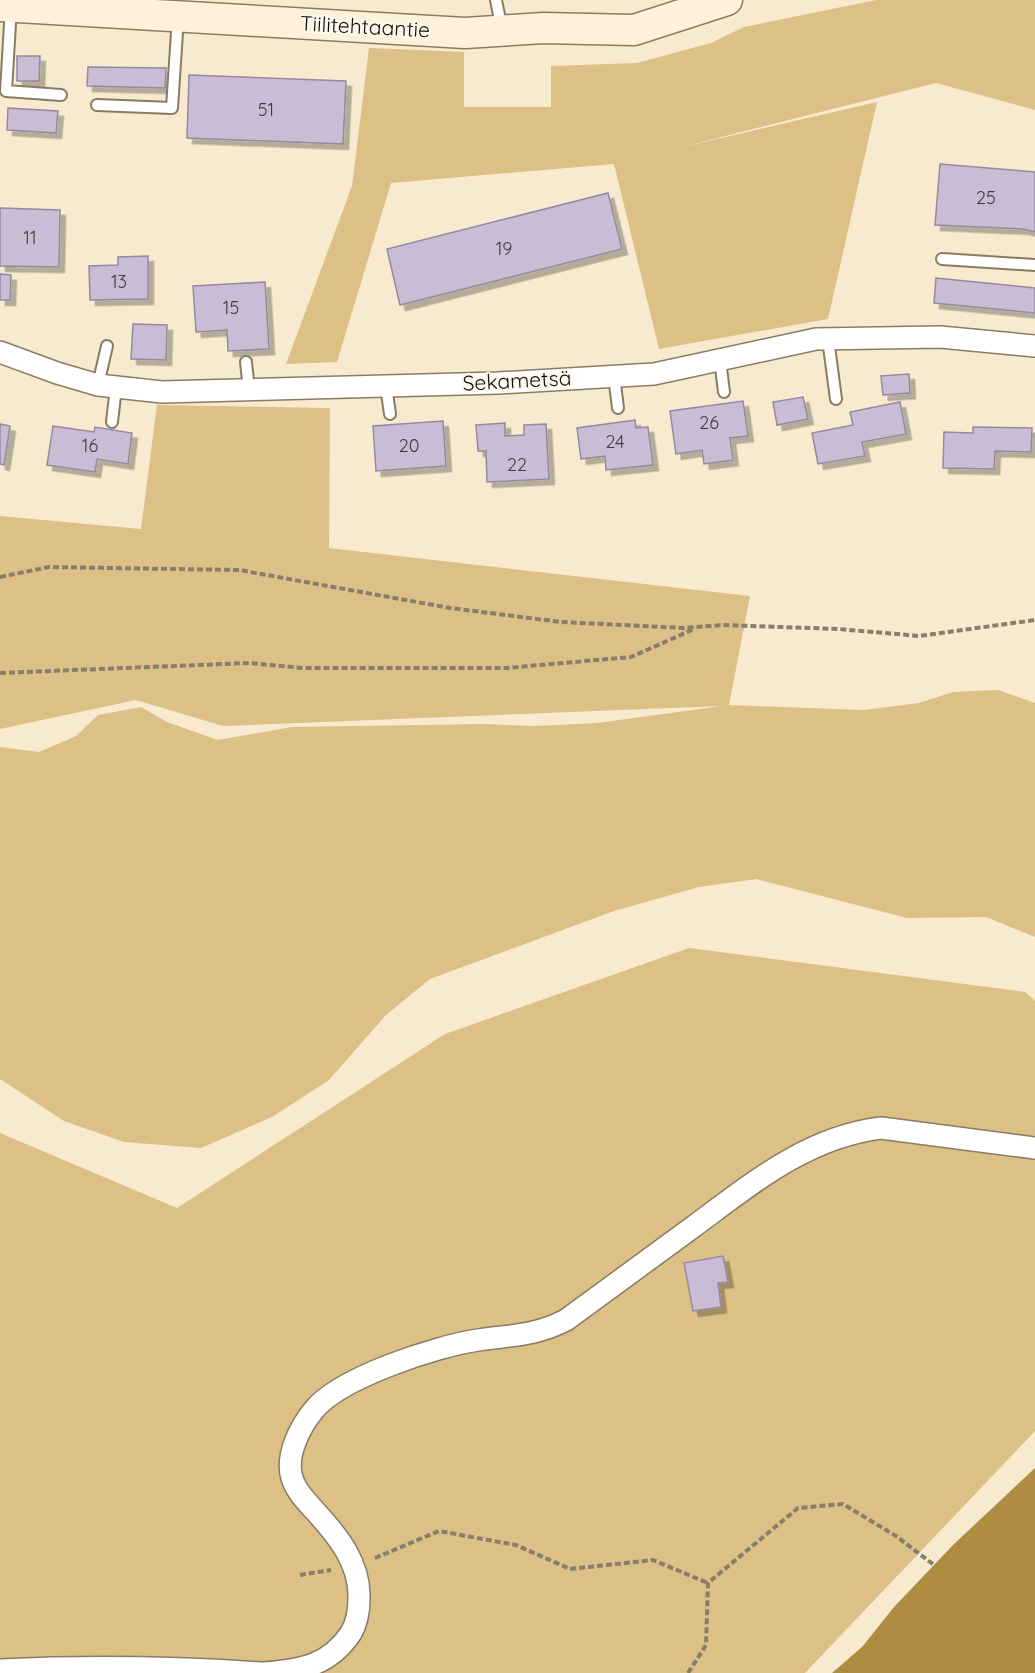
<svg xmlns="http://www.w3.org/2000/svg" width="1035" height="1673" font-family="Quicksand,sans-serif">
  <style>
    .green { fill: #dcc086 }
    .water { fill: #ae8d43 }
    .building { fill: #cabcd5; stroke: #9688a0; stroke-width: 1.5; filter: url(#shadow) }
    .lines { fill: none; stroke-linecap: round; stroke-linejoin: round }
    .lane-casing { stroke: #887c63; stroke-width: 14 }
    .street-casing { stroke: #887c63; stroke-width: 24 }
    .secondary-casing { stroke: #887c63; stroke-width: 33 }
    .path { stroke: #877e6c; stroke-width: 4; stroke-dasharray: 6 3; stroke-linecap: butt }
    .lane { stroke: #fff; stroke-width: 10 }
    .street { stroke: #fff; stroke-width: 21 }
    .secondary { stroke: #fcf2da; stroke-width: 30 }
    .labels { text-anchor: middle; stroke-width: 4.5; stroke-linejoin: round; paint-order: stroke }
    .number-label { font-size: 18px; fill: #423b3a }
    .street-label { font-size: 21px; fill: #141007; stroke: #fdf8ed }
  </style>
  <defs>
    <filter id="shadow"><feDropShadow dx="5.5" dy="5.5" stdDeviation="0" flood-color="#0004"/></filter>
  </defs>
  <rect width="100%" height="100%" fill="#f7eacf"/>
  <path class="green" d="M876,0H1035V110L936,83L678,148L877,102L828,319L659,349L614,164L391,183L337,362L286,364L352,186L369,48L464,52V107H551V66L637,63L711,43L744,27Z
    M157,405L330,408L329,548L750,596L729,705L864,710L919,703L953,692L998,690L1035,703V937L986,917L907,918L756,879L699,887L614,911L430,979L386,1015L329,1080L272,1117L201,1148L124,1142L64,1121L0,1079V747L39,752L76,736L98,715L141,707L167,722L218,740L292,727L484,724L535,726L597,723L722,706L223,726L136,700L0,729V516L141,529Z
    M689,948L1025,992L1035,1001V1431L805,1673H0V1133L177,1208L445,1034Z"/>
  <path class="water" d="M1035,1468V1673H832L862,1647L894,1607L954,1544Z"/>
  <path class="building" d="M17,56H40L39,81H17Z
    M88,67L166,68L165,88L87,86Z
    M189,75L346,81L343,144L187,138Z
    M8,108L58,111L56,133L7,130Z
    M940,164L1035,172V232L1023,229L935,225Z
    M608,193L622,249L400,305L387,249Z
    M0,208L60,210L59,267L0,266Z
    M148,256V299L90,300L89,266L118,265V257Z
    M0,274L11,275L10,300H0Z
    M936,278L1035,288V313L934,303Z
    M265,282L269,349L228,351L227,330L196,332L193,286Z
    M133,324L167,325L166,360L131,359Z
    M909,374L910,393L883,395L881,376Z
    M803,397L808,419L777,425L773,402Z
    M743,401L748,436L730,438L733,460L704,464L702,450L676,454L670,411Z
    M900,402L906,434L862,442L865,456L818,464L812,433L853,425L850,412Z
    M635,420L636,428L648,427L653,465L606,470L605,456L581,459L577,428Z
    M443,421L446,466L376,471L373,426Z
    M505,423V436L524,435V425L546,424L549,479L487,482L486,451H478L476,425Z
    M0,424L10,426L4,465L0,464Z
    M53,426L94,432L95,427L132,433L128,464L97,459L95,472L47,465Z
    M973,427L1032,428L1031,452L995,451L994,469L943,468L944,432L973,433Z
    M723,1256L728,1282L718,1283L721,1307L693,1311L684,1263Z"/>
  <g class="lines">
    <g class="lane-casing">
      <path id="lane" d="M496,0L502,30
        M11,7L6,91L61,95
        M97,105L172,108L178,17
        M942,259L1035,265
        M828,339L836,399
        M720,360L724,392
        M246,362L249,390
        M614,376L618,408
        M98,385L107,346
        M386,386L390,414
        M112,422L116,387"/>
    </g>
    <g class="street-casing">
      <path id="street" d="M0,352L57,373L98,385L162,392L498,383L654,374L816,339L940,337L1035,346
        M0,1670C87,1666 173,1667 260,1673
        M264,1673C301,1670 329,1666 351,1633C357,1623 359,1610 359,1598C360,1563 338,1536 315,1511C305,1500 294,1489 291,1474C287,1453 300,1427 313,1411C338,1378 437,1346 478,1340C512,1335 535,1336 566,1320C608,1289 651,1258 693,1227C751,1184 807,1137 881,1128L1035,1148"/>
    </g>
    <g class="secondary-casing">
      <path id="secondary" d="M0,6L465,33L543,28L634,30L727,0"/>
    </g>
    <path class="path" d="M0,577L49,567L239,570L450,608L561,622L684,628L723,625L839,629L919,636L1035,620
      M0,673L249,663L303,668H506L631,657L694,629
      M375,1558L439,1531L516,1545L570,1569L653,1560L708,1583
      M300,1575L331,1570
      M688,1673L706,1645L708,1583L798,1508L843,1504L896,1536L934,1565"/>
    <use href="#lane" class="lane"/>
    <use href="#street" class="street"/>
    <use href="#secondary" class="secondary"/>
  </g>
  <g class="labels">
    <g class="number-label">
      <text x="266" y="116">51</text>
      <text x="986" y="204">25</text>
      <text x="30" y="244">11</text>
      <text x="504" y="255">19</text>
      <text x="119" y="288">13</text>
      <text x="231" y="314">15</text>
      <text x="709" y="429">26</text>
      <text x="615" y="448">24</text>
      <text x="90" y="452">16</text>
      <text x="409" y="452">20</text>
      <text x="517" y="471">22</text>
    </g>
    <g class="street-label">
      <text transform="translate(365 27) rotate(3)" y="7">Tiilitehtaantie</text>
      <text transform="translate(517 381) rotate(-3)" y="7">Sekametsä</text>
    </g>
  </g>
</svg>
